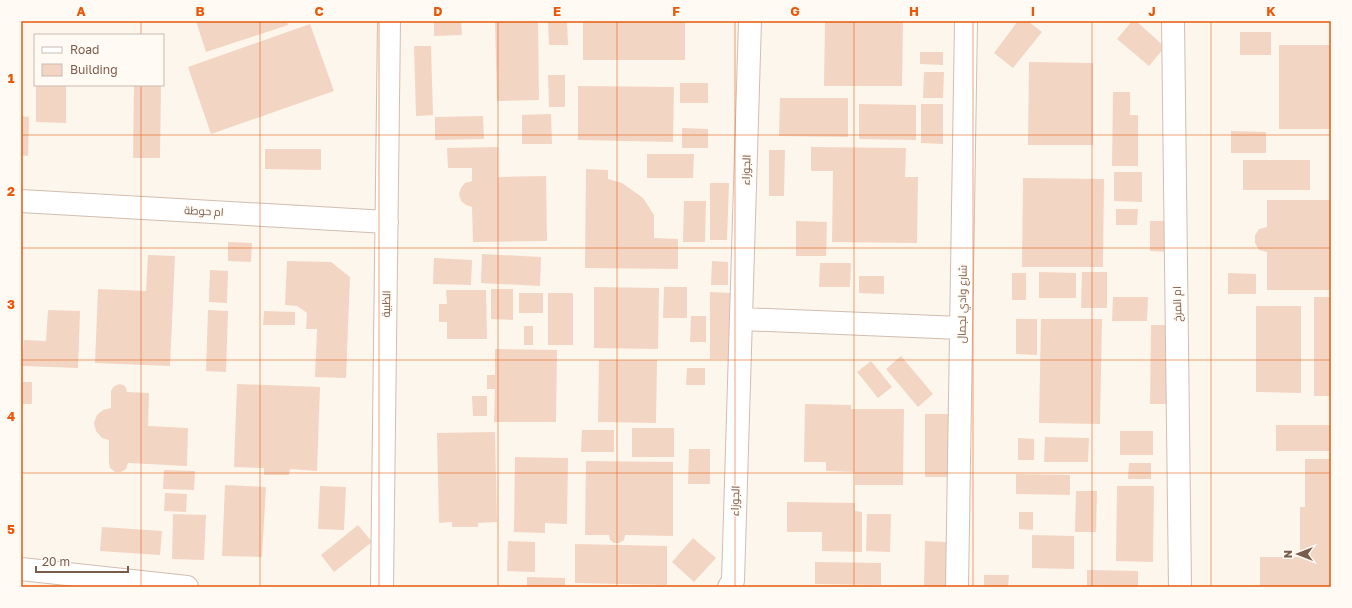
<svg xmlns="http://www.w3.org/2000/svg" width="1352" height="608" font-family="'Golos Text',Cairo,sans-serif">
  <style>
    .building { fill: #f3d5c3 }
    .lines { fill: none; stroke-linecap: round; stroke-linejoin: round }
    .street-casing { stroke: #d1beb0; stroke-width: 24 }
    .street { stroke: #fff; stroke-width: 22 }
    .grid { fill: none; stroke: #e8590c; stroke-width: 1; stroke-opacity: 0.55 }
    .labels { text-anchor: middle; stroke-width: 3; stroke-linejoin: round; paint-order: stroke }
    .street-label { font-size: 11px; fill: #7a5c4d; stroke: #fffaf3 }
    .neatline { fill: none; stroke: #e8590c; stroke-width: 1.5 }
    .grid-label { font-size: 13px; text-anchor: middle; font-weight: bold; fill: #e8590c }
  </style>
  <rect width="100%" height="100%" fill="#fdf6ec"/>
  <path class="building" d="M196,21H287L288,25L206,52Z
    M434,21H461L462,35L434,36Z
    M495,21H538L539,100L497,101Z
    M548,21H567L568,45H549Z
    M583,21H685V60H583Z
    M825,21H903L902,86H824Z
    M1018,21H1028L1042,32L1013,68L994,53Z
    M1132,21H1136L1165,47L1149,66L1117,39Z
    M310,24L334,91L211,134L188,67Z
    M1240,32H1271V55H1240Z
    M1279,45H1331V129H1279Z
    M414,46H431L433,115L416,116Z
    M920,52H943V65L920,64Z
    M1029,62L1093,63V145H1028Z
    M924,72H944L943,98H923Z
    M548,75H565V107H549Z
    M680,83H708V103H680Z
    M36,85H66V123L36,122Z
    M134,85H161L160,158H133Z
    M578,86L674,87L673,142L578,140Z
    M1113,92H1130V115H1138V166H1112Z
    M780,98H848V137L779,136Z
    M859,104L916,105V140L859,139Z
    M921,104H943V144L921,143Z
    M551,114L552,144H522V115Z
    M21,116L29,117L28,156L21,155Z
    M483,116L484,139L435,140V117Z
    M682,128L708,129V148H682Z
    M1231,131L1266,132V153H1231Z
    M498,147V177L546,176L547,241L473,242L472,207L466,205L461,201L459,194L461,188L465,183L472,181V168H448L447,148Z
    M811,147L906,148L905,177H918L917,243L832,242L833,171H811Z
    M265,149H321V170L265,169Z
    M769,150H785L784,196H769Z
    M647,154H694L693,178H647Z
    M1243,160H1310V190H1243Z
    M586,169L608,170V179L622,183L643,198L654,215V238L678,239V269L585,268Z
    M1114,172H1142V202L1114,201Z
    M1023,178L1104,179L1103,267H1022Z
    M710,183H729L727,240H710Z
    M1267,200H1331V290H1267V252L1259,250L1255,243V235L1259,229L1267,227Z
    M684,201H706L705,242H683Z
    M1116,209H1138L1137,225H1116Z
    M796,221L827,222L826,256H796Z
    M1150,221H1171L1170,252L1150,251Z
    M228,242L252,243L251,262L228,261Z
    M482,254L541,257L540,286L481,283Z
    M148,255L175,256L170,366L95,363L98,289L146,291Z
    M434,258L472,260L471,285L433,284Z
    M287,261L331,262L350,277L346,378L315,377L317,329H306L307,313L297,306L285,305Z
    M712,261L728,262V285H711Z
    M820,263H851L850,287H819Z
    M210,270L228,271L227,303L209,302Z
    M1039,272L1076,273V298H1039Z
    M1082,272H1107V308H1081Z
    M1012,273H1026V300H1012Z
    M1228,273L1256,274V294H1228Z
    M859,276H884V294L859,293Z
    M594,287L659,288L658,349L594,348Z
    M664,287H687V318H663Z
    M491,289H513V320L491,319Z
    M446,290H486L487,339H447V322H439V304H447Z
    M710,292L730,293L729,359H710Z
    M519,293H543V313H519Z
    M548,293H573V345H548Z
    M1113,297H1148L1147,321H1112Z
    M1314,297H1331V396H1314Z
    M1256,306H1301V393L1256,392Z
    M48,310L80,311L78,368L22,366L24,340L46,341Z
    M208,310L228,311L226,372L206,371Z
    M264,311L295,312V325H263Z
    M691,316H706V342H690Z
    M1016,319H1037V355L1016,354Z
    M1041,319H1102L1100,424L1039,423Z
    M1151,325H1173L1172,404H1150Z
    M524,326H533V345H524Z
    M495,349L557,350L556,422H494L495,389H487V375H495Z
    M901,356L933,394L918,407L886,369Z
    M599,360H657L656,423L598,422Z
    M871,361L892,387L878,398L857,372Z
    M687,368H705V385H686Z
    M21,382H32V404H21Z
    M120,384L125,386L127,392L149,393L148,426L188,428L187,466L128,463L126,469L121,472H115L110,468L109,462V440L102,438L96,431L94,423L97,415L103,410L111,408V391L114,386Z
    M237,384L320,387L317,471L290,469L289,475H264V468L234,467Z
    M472,396H487V416H473Z
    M805,404L851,405V409H904L903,485H855V472L826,471V462H804Z
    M925,414H949L948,477H925Z
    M1276,425H1331V451H1276Z
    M632,428H674V457H632Z
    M582,430H614V452H581Z
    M1120,431H1153V455H1120Z
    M495,432L497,522L478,523V527H452V522L439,523L437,433Z
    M1045,437L1089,438L1088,462H1044Z
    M1018,438L1034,439V460H1018Z
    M689,449H710V484H688Z
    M515,457L568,458L567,524L545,523V533L514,532Z
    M1305,459H1331V587H1260V557H1300V507H1305Z
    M586,461L673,462V536L625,535L624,540L619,543H614L610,540L609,535H585Z
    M1129,463H1151V479H1128Z
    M164,470L195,471L194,490L163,489Z
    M1016,474L1070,475V495L1016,494Z
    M225,485L266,487L262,557L222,556Z
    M320,486L346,487L344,530L318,529Z
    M1117,486H1154L1153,562L1116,561Z
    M1076,491H1097L1096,532H1075Z
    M165,493L187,494L186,512L164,511Z
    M787,502L855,503V511L862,512V552L822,551V532H787Z
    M1019,512H1033V530L1019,529Z
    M173,514L206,515L204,560L172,559Z
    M867,514H891L890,552L866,551Z
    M358,525L372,542L334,572L321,555Z
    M102,527L162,531L160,555L100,551Z
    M1032,535L1074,536V569L1032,568Z
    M693,538L716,558L694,582L672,562Z
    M508,541L535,542V572L507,571Z
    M925,541L946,542V587H924Z
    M575,544L667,546V585L575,583Z
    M815,562L881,563V585L815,584Z
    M1087,570L1138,571V587H1087Z
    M984,575H1009L1008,587H984Z
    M527,577L565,578V587H527Z"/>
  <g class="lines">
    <g class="street-casing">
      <path id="street" d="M1173,21L1180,587
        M21,201L387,222
        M742,319L961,328
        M21,569L187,587
        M382,587L389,21
        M729,587L733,581L750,21
        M957,587L966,21"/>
    </g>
    <use href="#street" class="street"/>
  </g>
  <path class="grid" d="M141,21V35M260,21V587M379,21V587M498,21V587M617,21V587M735,21V587M854,21V587M973,21V587M1092,21V587M1211,21V587M141,85V587M21,135H1331M21,248H1331M21,360H1331M21,473H1331"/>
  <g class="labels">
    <g class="street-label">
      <text transform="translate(746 170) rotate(-88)" y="4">الجوزاء</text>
      <text transform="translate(204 211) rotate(3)" y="4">ام حوطة</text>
      <text transform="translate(386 304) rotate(-89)" y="4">الظبية</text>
      <text transform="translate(962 304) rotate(-89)" y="4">شارع وادي لجمال</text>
      <text transform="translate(1177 304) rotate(-91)" y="4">ام المرخ</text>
      <text transform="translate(735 501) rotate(-88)" y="4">الجوزاء</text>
    </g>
  </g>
  <rect width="1352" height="608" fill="none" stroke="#fffaf3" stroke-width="44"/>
  <rect x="34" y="34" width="130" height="52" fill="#fffaf3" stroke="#cabbb1"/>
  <rect x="42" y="47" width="20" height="6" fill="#ffffff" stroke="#cabbb1"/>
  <text x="70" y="54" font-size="12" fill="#7a5c4d">Road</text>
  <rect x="42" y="64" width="20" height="12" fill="#f3d5c3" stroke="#cabbb1"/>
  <text x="70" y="74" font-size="12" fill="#7a5c4d">Building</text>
  <g transform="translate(1298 554) rotate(270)" stroke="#fffaf3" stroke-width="3" paint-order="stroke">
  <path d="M0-3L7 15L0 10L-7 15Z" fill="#7a5c4d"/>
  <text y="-6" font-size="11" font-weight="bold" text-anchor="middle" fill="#7a5c4d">N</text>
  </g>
  <path d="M36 566v6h92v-6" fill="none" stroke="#7a5c4d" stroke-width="2"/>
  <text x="42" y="566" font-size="12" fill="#7a5c4d" stroke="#fffaf3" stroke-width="3" paint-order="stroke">20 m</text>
  <rect x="22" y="22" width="1308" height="564" class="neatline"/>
  <g class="grid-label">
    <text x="81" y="16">A</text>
    <text x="200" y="16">B</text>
    <text x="319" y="16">C</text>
    <text x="438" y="16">D</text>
    <text x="557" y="16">E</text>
    <text x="676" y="16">F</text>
    <text x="795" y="16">G</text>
    <text x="914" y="16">H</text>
    <text x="1033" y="16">I</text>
    <text x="1152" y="16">J</text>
    <text x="1271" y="16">K</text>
    <text x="11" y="83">1</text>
    <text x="11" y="196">2</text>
    <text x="11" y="309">3</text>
    <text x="11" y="421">4</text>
    <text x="11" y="534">5</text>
  </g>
</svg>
